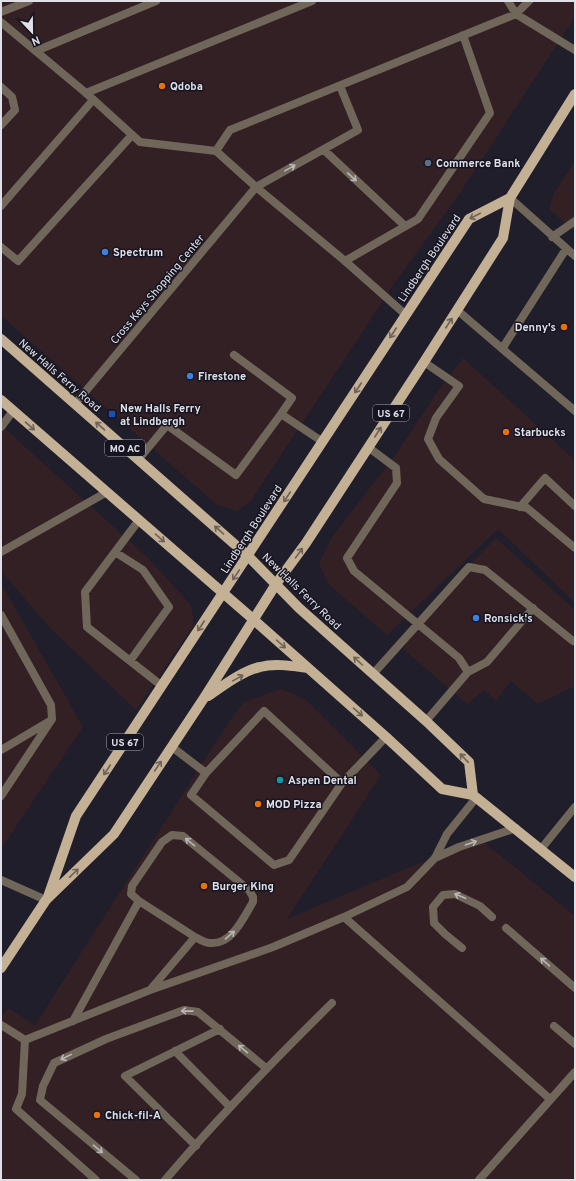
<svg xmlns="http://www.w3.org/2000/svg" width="576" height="1181" font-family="Overpass,sans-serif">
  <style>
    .commercial { fill: #332025 }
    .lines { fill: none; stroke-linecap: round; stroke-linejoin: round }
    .lane { stroke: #70675a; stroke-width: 8 }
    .street { stroke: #70675a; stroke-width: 8 }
    .primary { stroke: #c3b095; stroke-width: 10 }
    .oneway { stroke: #b9b6b6 }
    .oneway2 { stroke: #6c625a }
    .food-dot { fill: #e8710a; stroke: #151420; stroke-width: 1.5 }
    .service-dot { fill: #5c6f8a; stroke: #151420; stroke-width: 1.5 }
    .shop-dot { fill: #3f7fe0; stroke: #151420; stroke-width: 1.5 }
    .transit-dot { fill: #1a4fb4; stroke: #151420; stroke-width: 1.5 }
    .culture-dot { fill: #0f9aa8; stroke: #151420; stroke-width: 1.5 }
    .labels { text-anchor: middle; stroke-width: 3; stroke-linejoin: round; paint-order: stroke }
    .shield { fill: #151420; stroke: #a3a3ac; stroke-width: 1 }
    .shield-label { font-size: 10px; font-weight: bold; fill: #e0e0e8 }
    .poi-label { font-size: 11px; font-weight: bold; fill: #e0e0e8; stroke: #151420; text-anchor: start }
    .street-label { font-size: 11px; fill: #e0e0e8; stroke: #151420 }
  </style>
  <rect width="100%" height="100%" fill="#1f1e2a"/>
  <path class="commercial" d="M1,1H575V17L458,196L394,284L250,502L237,511L217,505L1,316Z
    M575,161V232L549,209L553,195Z
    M463,358L575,460V601L574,602L498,529L387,635L328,584L319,563L332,537L396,454L438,391Z
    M1,425L146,556L191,605L194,625L136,710L51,629L1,571Z
    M496,538L575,610V686L538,704L511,681L496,701L484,690L467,704L403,649L432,603Z
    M1,583L83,727L3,846L1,847Z
    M282,689L306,700L381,775L287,919L479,838L575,916V1180H1V1018L8,1008L35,1025L232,717L244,702Z"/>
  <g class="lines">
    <path class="lane" d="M508,1L516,14L575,50
      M1,12L29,1
      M36,51L156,1
      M1,87L12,97L15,110L1,125
      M86,93L312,1
      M324,150L405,226
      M216,151L230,130L516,14L529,1
      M256,187L358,130L340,86
      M510,198L575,256
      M1,206L93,100
      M552,237L575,221
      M1,247L18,261L132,135
      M345,261L418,219L490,113L463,35
      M457,310L575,411
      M502,349L566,249
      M234,355L292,398L281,414
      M424,362L459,386L436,418L428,439L439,459L484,499L527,508L575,548
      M1,427L13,411
      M368,447L396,468L397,483L347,558L354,571L459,658L468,672L426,721
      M138,460L167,425L236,475L281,414L323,442
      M520,507L545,478L575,506
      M139,520L85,592L87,627L162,686
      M1,552L107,492
      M115,552L143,570L169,607L130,661
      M1,615L51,705L52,719L1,796
      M468,672L487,662L533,608
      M373,674L469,567L485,570L573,641
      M172,747L206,773L264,711L342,783L386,737
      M1,750L50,721
      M206,773L191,795L274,865L289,860L342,783
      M541,849L575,807
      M435,858L459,847L516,828
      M1,880L46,900
      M139,901L131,894L132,886L162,842L172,835L183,836L249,890L253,897V902C243,918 232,945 210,943C205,943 199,939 195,937
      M344,917L550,1099
      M506,928L575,988
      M462,948L445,934L434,923L433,907L443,895L455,894L480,906L492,917
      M73,1021L139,901L195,937L150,990
      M1,1025L25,1040
      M554,1026L575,1044
      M25,1040L150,990L273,947L344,917L407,887L435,858L447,834L476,798
      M25,1040L22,1094L16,1109L96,1180
      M175,1051L230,1107
      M196,1146L125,1076L220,1029
      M136,1180L40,1100L43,1086L54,1063L106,1039L184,1010L198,1012L266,1068
      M165,1180C218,1118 274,1060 332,1003
      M479,1180L575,1072"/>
    <path class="street" d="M1,22L86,93L140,142L216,151L256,187L345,261L406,315
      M75,404L256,187"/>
    <path class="primary" d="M1,339L248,556L299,608L426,721L469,762L473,795
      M1,400L254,620L386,737L442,789L473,795L575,877
      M208,696C223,686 242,671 260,667C275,663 292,666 307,668
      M48,897L76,816L469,219L510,198
      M1,968L46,900L114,834L204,698L276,584L306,543L424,362L503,238L510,198L575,94"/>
  </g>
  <defs><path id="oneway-shaft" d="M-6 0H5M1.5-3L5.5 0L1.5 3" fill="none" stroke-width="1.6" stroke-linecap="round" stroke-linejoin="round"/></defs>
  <g class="oneway">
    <use href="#oneway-shaft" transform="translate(290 168) rotate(-29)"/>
    <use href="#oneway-shaft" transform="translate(352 177) rotate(43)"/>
    <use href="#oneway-shaft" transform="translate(190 842) rotate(-141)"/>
    <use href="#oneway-shaft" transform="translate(471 843) rotate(-19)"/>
    <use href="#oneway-shaft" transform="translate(460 896) rotate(-157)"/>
    <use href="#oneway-shaft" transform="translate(230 935) rotate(-41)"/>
    <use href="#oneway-shaft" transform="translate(545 962) rotate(-139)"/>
    <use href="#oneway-shaft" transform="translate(187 1011) rotate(-179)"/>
    <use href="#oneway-shaft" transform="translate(243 1049) rotate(-140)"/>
    <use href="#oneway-shaft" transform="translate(66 1057) rotate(154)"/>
    <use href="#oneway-shaft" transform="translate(98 1149) rotate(40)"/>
  </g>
  <g class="oneway2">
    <use href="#oneway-shaft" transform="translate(475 216) rotate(153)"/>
    <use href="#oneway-shaft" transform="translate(449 323) rotate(-57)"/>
    <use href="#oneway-shaft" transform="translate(393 333) rotate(123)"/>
    <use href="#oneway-shaft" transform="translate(358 388) rotate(123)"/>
    <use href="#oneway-shaft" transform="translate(30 426) rotate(41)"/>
    <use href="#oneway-shaft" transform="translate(100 426) rotate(-139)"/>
    <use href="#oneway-shaft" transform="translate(378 432) rotate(-57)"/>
    <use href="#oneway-shaft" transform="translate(287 497) rotate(123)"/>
    <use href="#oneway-shaft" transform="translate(219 530) rotate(-139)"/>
    <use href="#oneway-shaft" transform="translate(160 538) rotate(41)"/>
    <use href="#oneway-shaft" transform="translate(299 553) rotate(-54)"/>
    <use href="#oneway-shaft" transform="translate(236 575) rotate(124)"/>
    <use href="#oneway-shaft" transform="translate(201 626) rotate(123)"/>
    <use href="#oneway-shaft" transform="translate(281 644) rotate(42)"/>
    <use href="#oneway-shaft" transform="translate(358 661) rotate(-138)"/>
    <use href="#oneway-shaft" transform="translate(238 678) rotate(-29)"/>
    <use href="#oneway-shaft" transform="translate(358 712) rotate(41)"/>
    <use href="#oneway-shaft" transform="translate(464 758) rotate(-134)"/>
    <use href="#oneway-shaft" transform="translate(158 766) rotate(-56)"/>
    <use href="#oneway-shaft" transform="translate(107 770) rotate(123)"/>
    <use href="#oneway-shaft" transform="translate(74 873) rotate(-44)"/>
  </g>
  <g class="food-dot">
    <circle cx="162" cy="86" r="4"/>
    <circle cx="564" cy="327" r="4"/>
    <circle cx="506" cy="432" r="4"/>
    <circle cx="258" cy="804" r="4"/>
    <circle cx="204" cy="886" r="4"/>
    <circle cx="97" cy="1115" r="4"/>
  </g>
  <circle class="service-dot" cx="428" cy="163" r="4"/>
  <g class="shop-dot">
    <circle cx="105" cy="252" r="4"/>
    <circle cx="190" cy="376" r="4"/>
    <circle cx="476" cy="618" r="4"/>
  </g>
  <rect class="transit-dot" x="108" y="410" width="8" height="8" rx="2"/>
  <circle class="culture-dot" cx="280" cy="780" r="4"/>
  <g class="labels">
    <g class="shield">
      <rect x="373" y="405" width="36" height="16" rx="3"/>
      <rect x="105" y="440" width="40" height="16" rx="3"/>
      <rect x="107" y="734" width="36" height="16" rx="3"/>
    </g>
    <g class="shield-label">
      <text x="391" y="417">US 67</text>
      <text x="125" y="452">MO AC</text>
      <text x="125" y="746">US 67</text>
    </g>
    <g class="poi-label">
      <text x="170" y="90">Qdoba</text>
      <text x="436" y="167">Commerce Bank</text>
      <text x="113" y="256">Spectrum</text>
      <text x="556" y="331" text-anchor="end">Denny's</text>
      <text x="198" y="380">Firestone</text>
      <text x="120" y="412">New Halls Ferry<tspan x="120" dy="13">at Lindbergh</tspan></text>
      <text x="514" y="436">Starbucks</text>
      <text x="484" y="622">Ronsick's</text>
      <text x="288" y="784">Aspen Dental</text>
      <text x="266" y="808">MOD Pizza</text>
      <text x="212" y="890">Burger King</text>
      <text x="105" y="1119">Chick-fil-A</text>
    </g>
    <g class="street-label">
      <text transform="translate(429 258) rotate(-56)" y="4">Lindbergh Boulevard</text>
      <text transform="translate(157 289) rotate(-50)" y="4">Cross Keys Shopping Center</text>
      <text transform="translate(60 375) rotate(41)" y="4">New Halls Ferry Road</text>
      <text transform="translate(251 529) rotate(-57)" y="4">Lindbergh Boulevard</text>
      <text transform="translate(302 591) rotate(44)" y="4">New Halls Ferry Road</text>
    </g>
  </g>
  <rect width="576" height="1181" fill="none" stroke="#e0e0e8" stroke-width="4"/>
  <g transform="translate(32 32) rotate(158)" stroke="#151420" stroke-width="3" paint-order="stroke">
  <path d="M0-3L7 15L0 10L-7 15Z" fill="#e0e0e8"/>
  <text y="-6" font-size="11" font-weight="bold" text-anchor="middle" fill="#e0e0e8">N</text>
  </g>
</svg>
